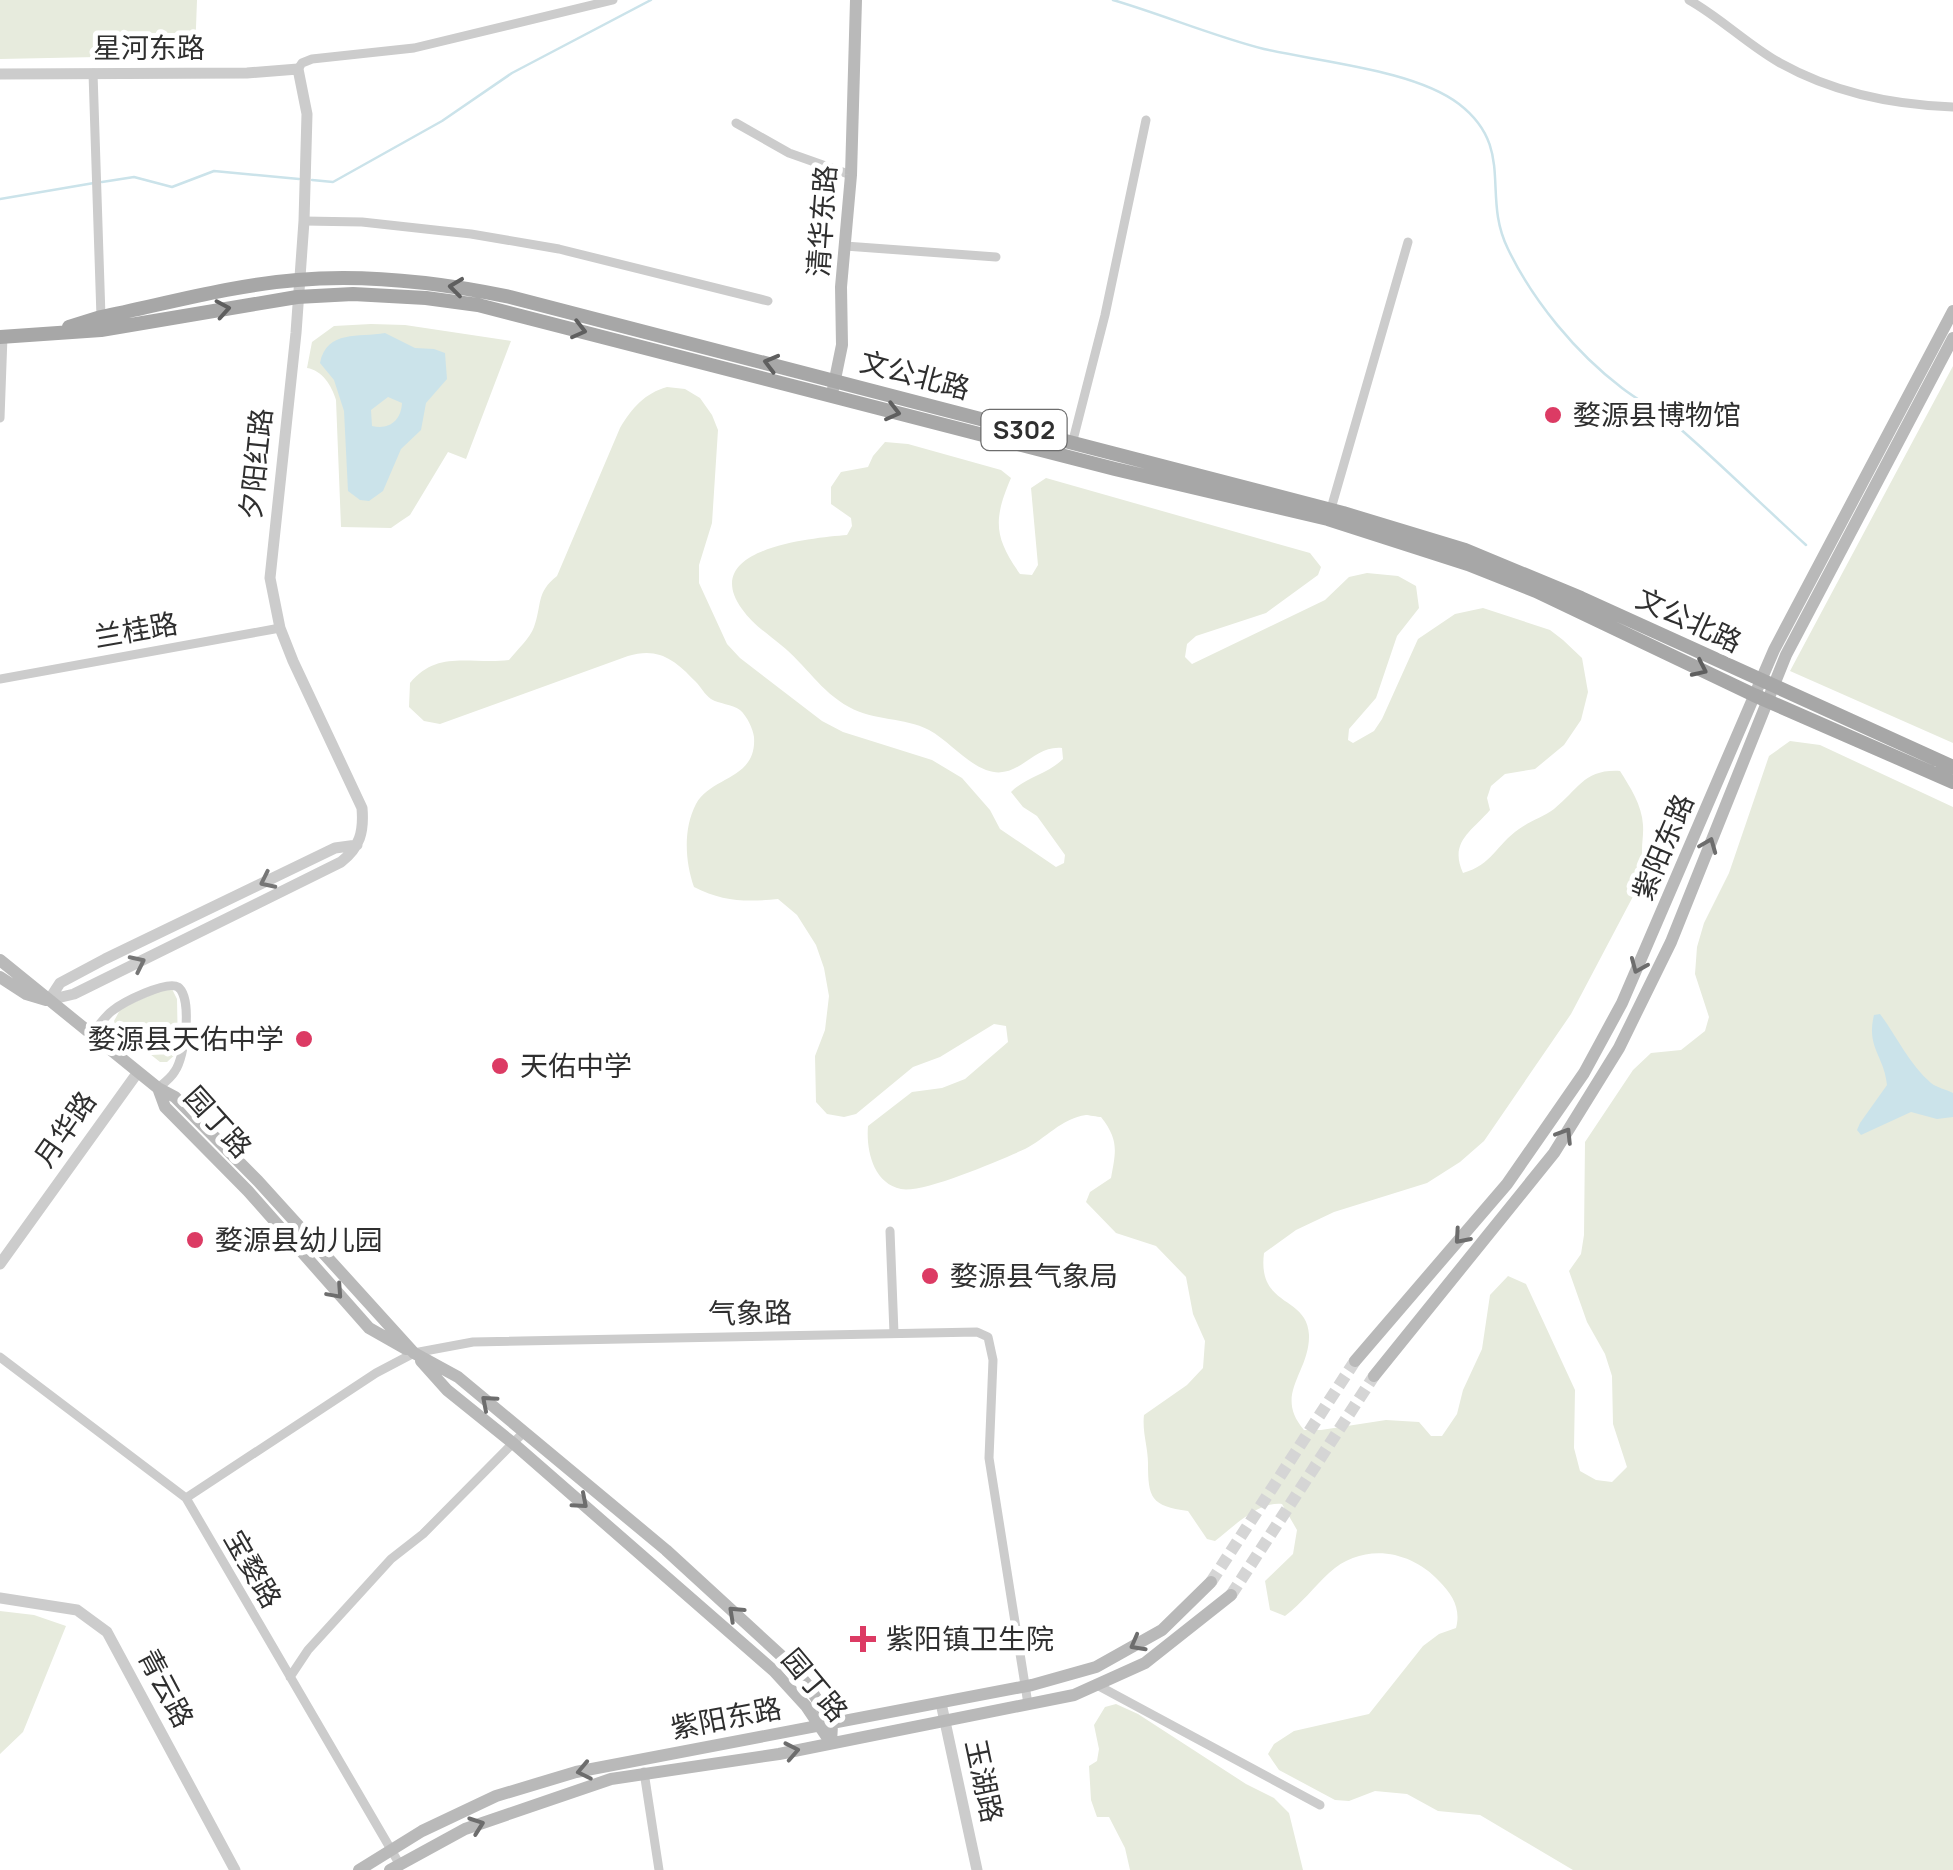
<svg xmlns="http://www.w3.org/2000/svg" width="1953" height="1870" font-family="Manrope,'Noto Sans SC',sans-serif">
  <style>
    .green { fill: #e7ebdd }
    .water { fill: #cbe3ea; fill-rule: evenodd }
    .lines { fill: none; stroke-linecap: round; stroke-linejoin: round }
    .stream { stroke: #cbe3ea; stroke-width: 2.5 }
    .secondary-tunnel { stroke: #d5d5d5; stroke-width: 12; stroke-dasharray: 12 6; stroke-linecap: butt }
    .minor { stroke: #ccc; stroke-width: 9 }
    .tertiary { stroke: #ccc; stroke-width: 11 }
    .secondary { stroke: #b9b9b9; stroke-width: 12 }
    .primary { stroke: #a7a7a7; stroke-width: 14 }
    .oneway { stroke: #5f5f5f }
    .oneway2 { stroke: #6d6d6d }
    .oneway3 { stroke: #767676 }
    .poi-dot { fill: #dc3b64; stroke: #fff; stroke-width: 4 }
    .labels { text-anchor: middle; stroke-width: 10; stroke-linejoin: round; paint-order: stroke }
    .shield { fill: #fff; stroke: #6d6d6d; stroke-width: 2.5 }
    .shield-label { font-size: 25px; font-weight: bold; fill: #2f2f2f }
    .street-label { font-size: 28px; fill: #2f2f2f; stroke: #fff }
    .poi-label { font-size: 28px; fill: #2f2f2f; stroke: #fff; text-anchor: start }
  </style>
  <rect width="100%" height="100%" fill="#fff"/>
  <path class="green" d="M0,0H197L195,55L0,59Z
    M371,324L405,325L511,341L466,459L448,452L410,515L401,521L391,528L341,527L336,400C332,386 322,370 307,368L312,342L334,326Z
    M1953,366V743L1790,671Z
    M667,387L685,389L700,398L712,415L718,430L712,523L699,565V583L727,644L740,658L822,721L843,732L932,760L962,778L990,810L1000,829L1056,867L1064,863L1065,855L1037,816L1023,807L1011,792C1026,777 1048,774 1063,759L1062,748C1031,745 1019,782 986,770C965,762 949,741 929,730C904,717 874,721 849,707C820,691 806,665 781,645C768,634 752,624 742,609C698,548 812,538 847,535L852,526L851,518L831,504V487L841,472L868,467L873,456L885,442L908,444L1001,470L1011,478C993,520 994,537 1020,574L1032,575L1038,565L1031,488L1046,478L1310,553L1321,567L1318,575L1266,613L1196,636L1187,644L1185,657L1192,664L1325,600L1349,577L1367,573L1398,576L1416,586L1419,608L1397,636L1376,698L1349,729L1348,740L1353,743L1374,731L1382,719L1418,639L1455,614L1483,608L1550,630L1563,640L1582,658L1588,692L1581,720L1564,745L1535,769L1505,774L1491,786L1487,798L1490,810C1471,832 1449,842 1463,873C1492,865 1496,845 1519,829C1530,821 1543,817 1554,809C1579,789 1584,769 1620,771C1630,787 1642,805 1643,825C1644,840 1639,852 1645,866L1638,887L1571,1014L1484,1141L1460,1162L1427,1183L1334,1212L1296,1230L1264,1253C1257,1308 1307,1295 1309,1335C1310,1373 1273,1394 1304,1430H1321L1386,1420L1419,1422L1431,1436H1442L1457,1414L1463,1390L1482,1349L1490,1295L1508,1276L1526,1284L1575,1390L1574,1448L1580,1471L1596,1480L1612,1482L1627,1467L1613,1424L1612,1376L1605,1354L1587,1322L1569,1271L1581,1254L1584,1235L1585,1142L1633,1070L1651,1053L1681,1050L1705,1031L1709,1017L1695,974L1697,947L1704,923L1729,873L1769,756L1790,741L1820,745L1953,807V1870H1573L1480,1815L1438,1811L1407,1794L1375,1791L1349,1801L1335,1800L1279,1770L1268,1754L1274,1744L1294,1731L1369,1714L1423,1646L1439,1634L1456,1628C1461,1609 1453,1595 1439,1581C1410,1550 1363,1542 1329,1573C1314,1587 1302,1603 1285,1616L1270,1610L1265,1581L1293,1554L1297,1530L1282,1504C1259,1501 1233,1527 1215,1541L1207,1539L1188,1511C1151,1506 1148,1498 1148,1463C1148,1447 1142,1432 1144,1415L1187,1385L1203,1368L1205,1341L1193,1314L1186,1277L1156,1246L1116,1233L1086,1202L1090,1192L1111,1178C1116,1151 1119,1140 1101,1117C1098,1117 1088,1115 1086,1115C1062,1118 1045,1139 1025,1149C1003,1159 922,1194 901,1189C873,1183 866,1150 868,1126L912,1092L942,1088L965,1079L1008,1042L1006,1026L994,1024L940,1057L913,1067L856,1114L844,1117L827,1114L816,1102L815,1056L825,1030L829,996L824,968L816,945L797,915L778,899C747,902 723,902 694,887C685,861 683,829 696,804C711,776 757,780 754,737C753,729 747,716 740,710C732,704 719,704 711,699C705,695 701,687 695,681C674,659 658,647 628,656L440,724L424,721L409,707L410,683C438,649 471,665 509,660C517,650 530,638 534,627C542,605 536,592 557,576L620,428C632,408 645,393 667,387Z
    M167,988L172,989L177,999L178,1052L167,1062H160L116,1027L114,1021L121,1008Z
    M0,1611L34,1615L66,1626L23,1732L0,1754Z
    M1116,1704L1138,1714L1246,1784L1274,1798L1289,1813L1303,1870H1130L1125,1848L1109,1817H1097L1091,1800L1089,1766L1097,1761L1099,1749L1094,1725L1105,1707Z"/>
  <path class="water" d="M385,333L415,348L434,349L445,353L447,379L426,403L421,430L401,449L383,491L369,501L360,500L348,491L344,411L334,380L320,363C327,329 359,338 385,333ZM388,397L402,403C401,421 389,430 372,426L371,410Z
    M1880,1014C1896,1035 1909,1064 1931,1083C1937,1088 1946,1089 1953,1093V1117L1937,1119L1911,1112L1861,1135L1857,1130L1860,1123L1887,1085C1884,1055 1866,1048 1874,1015Z"/>
  <g class="lines">
    <path class="stream" d="M1113,0C1164,15 1213,36 1264,49C1320,62 1415,70 1459,104C1516,148 1481,195 1508,249C1533,301 1576,353 1622,388C1640,402 1661,412 1678,427C1722,465 1763,506 1806,545
      M312,180L333,182L442,121L512,73L651,0
      M102,182L134,177L172,187L214,171L299,179
      M0,199L94,183"/>
    <path class="secondary-tunnel" d="M1211,1582L1355,1361
      M1231,1595L1374,1376"/>
    <path class="minor" d="M1689,0C1721,18 1748,45 1780,63C1832,92 1894,105 1953,107
      M298,69L302,63L312,59L414,48L613,0
      M93,73L101,317
      M736,123L789,153L851,175
      M304,221L362,222L471,234L559,249L768,301
      M845,246L996,257
      M0,418L3,336
      M1072,444L1105,315L1146,120
      M1330,512L1408,242
      M0,679L280,628
      M91,1035C98,1027 104,1017 112,1011C123,1002 167,980 178,987C193,998 185,1057 175,1071C171,1078 164,1083 158,1088
      M890,1231L894,1333
      M0,1357L186,1498L400,1865
      M186,1498L376,1373L414,1353L473,1342L977,1332L988,1337L993,1360L989,1458L1028,1704
      M290,1677L308,1650L391,1559L423,1534L523,1433
      M1097,1685L1320,1805
      M644,1772L659,1870"/>
    <path class="tertiary" d="M0,74L247,73L298,69L307,114L304,221L296,333L270,578L280,628L293,661L362,808C364,832 360,847 341,862L74,994L49,1000
      M49,1000L60,983L105,959L335,848L357,845
      M0,1264L138,1072
      M0,1598L77,1610L107,1632L235,1870
      M941,1703L977,1870"/>
    <path class="secondary" d="M833,389L842,345L841,287L851,175L856,0
      M0,960L158,1088L175,1097L258,1181L414,1353L458,1377L666,1550L788,1662L810,1688L832,1725L831,1743
      M0,977L26,994L46,1000
      M158,1088L165,1107L248,1191L369,1328L406,1349
      M421,1361L447,1390L514,1444L774,1671L806,1706L831,1743
      M1355,1361L1507,1184L1584,1073L1622,1003L1774,650L1953,311
      M1374,1376L1554,1153L1619,1048L1671,942L1786,655L1953,338
      M359,1870L422,1831L496,1796L576,1772L1032,1685L1096,1667L1162,1630L1211,1582
      M390,1870L465,1829L611,1779L779,1754L1074,1695L1145,1663L1231,1595"/>
    <path class="primary" d="M69,327L101,317C165,304 232,285 297,280C367,274 442,283 510,297L1343,513L1465,550L1581,598L1953,767
      M0,337L101,330L297,297L353,294L426,298L478,305L1115,469L1328,519L1468,564L1536,591L1754,695L1953,782"/>
  </g>
  <defs><path id="oneway-chevron" d="M-2-3.5L2.5 0L-2 3.5" fill="none" stroke-width="1.6" stroke-linecap="round" stroke-linejoin="round" transform="scale(2.5)"/></defs>
  <g class="oneway">
    <use href="#oneway-chevron" transform="translate(456 287) rotate(-173)"/>
    <use href="#oneway-chevron" transform="translate(223 309) rotate(-10)"/>
    <use href="#oneway-chevron" transform="translate(579 330) rotate(14)"/>
    <use href="#oneway-chevron" transform="translate(771 363) rotate(-165)"/>
    <use href="#oneway-chevron" transform="translate(893 412) rotate(14)"/>
    <use href="#oneway-chevron" transform="translate(1700 669) rotate(25)"/>
  </g>
  <g class="oneway2">
    <use href="#oneway-chevron" transform="translate(1709 845) rotate(-68)"/>
    <use href="#oneway-chevron" transform="translate(1638 966) rotate(113)"/>
    <use href="#oneway-chevron" transform="translate(1565 1135) rotate(-58)"/>
    <use href="#oneway-chevron" transform="translate(1461 1237) rotate(131)"/>
    <use href="#oneway-chevron" transform="translate(336 1292) rotate(48)"/>
    <use href="#oneway-chevron" transform="translate(488 1402) rotate(-139)"/>
    <use href="#oneway-chevron" transform="translate(581 1502) rotate(41)"/>
    <use href="#oneway-chevron" transform="translate(735 1613) rotate(-137)"/>
    <use href="#oneway-chevron" transform="translate(1137 1644) rotate(151)"/>
    <use href="#oneway-chevron" transform="translate(792 1751) rotate(-11)"/>
    <use href="#oneway-chevron" transform="translate(584 1771) rotate(168)"/>
    <use href="#oneway-chevron" transform="translate(477 1825) rotate(-20)"/>
  </g>
  <g class="oneway3">
    <use href="#oneway-chevron" transform="translate(267 881) rotate(154)"/>
    <use href="#oneway-chevron" transform="translate(138 963) rotate(-26)"/>
  </g>
  <g class="poi-dot">
    <circle cx="1553" cy="415" r="10"/>
    <circle cx="304" cy="1039" r="10"/>
    <circle cx="500" cy="1066" r="10"/>
    <circle cx="195" cy="1240" r="10"/>
    <circle cx="930" cy="1276" r="10"/>
    <path d="M858 1624h10v10h10v10h-10v10h-10v-10h-10v-10h10z"/>
  </g>
  <g class="labels">
    <rect class="shield" x="981.5" y="410" width="85" height="40" rx="8"/>
    <g class="shield-label">
      <text x="1024" y="439">S302</text>
    </g>
    <g class="street-label">
      <text x="149" y="58">星河东路</text>
      <text transform="translate(822 221) rotate(-86)" y="10">清华东路</text>
      <text transform="translate(915 375) rotate(15)" y="10">文公北路</text>
      <text transform="translate(256 464) rotate(-84)" y="10">夕阳红路</text>
      <text transform="translate(1689 620) rotate(25)" y="10">文公北路</text>
      <text transform="translate(136 630) rotate(-10)" y="10">兰桂路</text>
      <text transform="translate(1663 847) rotate(-67)" y="10">紫阳东路</text>
      <text transform="translate(218 1122) rotate(48)" y="10">园丁路</text>
      <text transform="translate(65 1129) rotate(-55)" y="10">月华路</text>
      <text transform="translate(750 1313) rotate(-1)" y="10">气象路</text>
      <text transform="translate(253 1569) rotate(60)" y="10">宝婺路</text>
      <text transform="translate(815 1685) rotate(50)" y="10">园丁路</text>
      <text transform="translate(166 1688) rotate(62)" y="10">青云路</text>
      <text transform="translate(726 1718) rotate(-11)" y="10">紫阳东路</text>
      <text transform="translate(984 1781) rotate(78)" y="10">玉湖路</text>
    </g>
    <g class="poi-label">
      <text x="1573" y="425">婺源县博物馆</text>
      <text x="284" y="1049" text-anchor="end">婺源县天佑中学</text>
      <text x="520" y="1076">天佑中学</text>
      <text x="215" y="1250">婺源县幼儿园</text>
      <text x="950" y="1286">婺源县气象局</text>
      <text x="886" y="1649">紫阳镇卫生院</text>
    </g>
  </g>
</svg>
